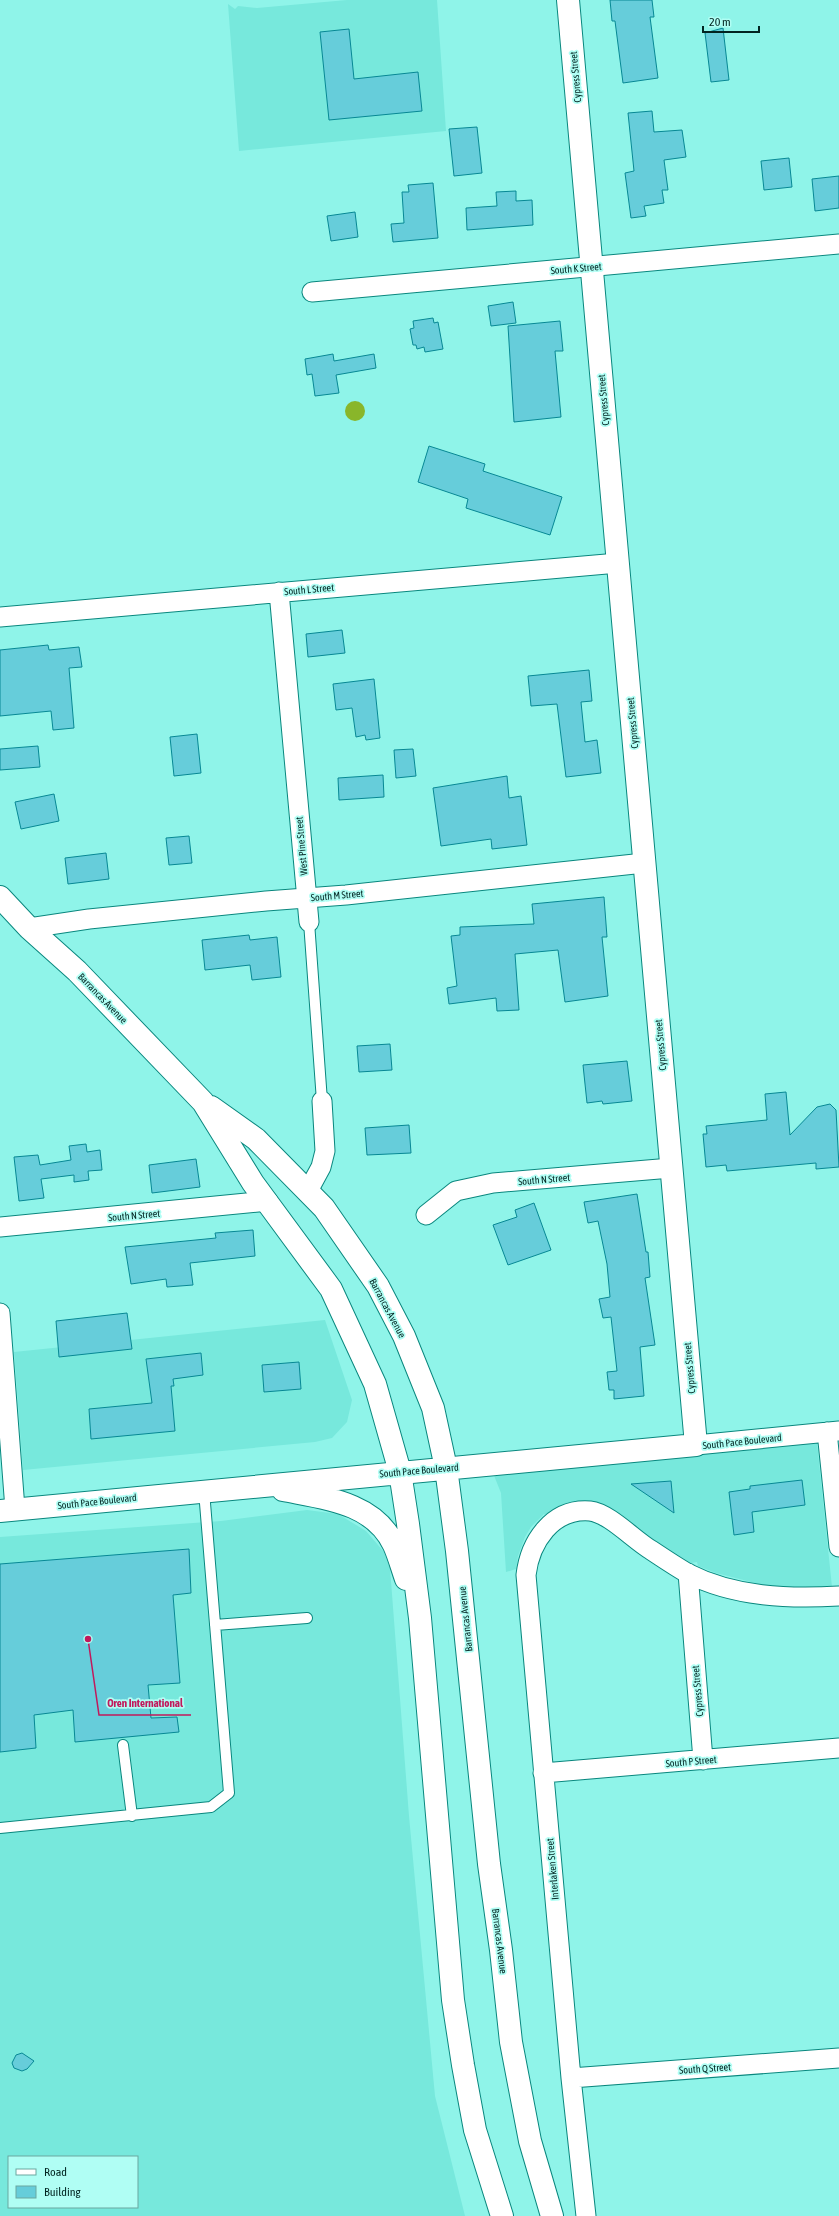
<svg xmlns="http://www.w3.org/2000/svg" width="839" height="2216" font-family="'Asap Condensed',sans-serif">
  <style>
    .built { fill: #77e8dc; fill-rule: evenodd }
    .water { fill: #89b62a }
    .building { fill: #66cdda; stroke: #078894 }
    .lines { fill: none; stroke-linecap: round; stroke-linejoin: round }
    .lane-casing { stroke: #09877e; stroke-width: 12 }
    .street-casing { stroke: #09877e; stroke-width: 21 }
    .secondary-casing { stroke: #09877e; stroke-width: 24 }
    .lane { stroke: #fff; stroke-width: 10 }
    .street { stroke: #fff; stroke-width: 19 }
    .secondary { stroke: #fff; stroke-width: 22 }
    .labels { text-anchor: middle; stroke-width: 3.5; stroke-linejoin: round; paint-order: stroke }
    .street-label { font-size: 10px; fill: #022421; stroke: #b0fef4 }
    .leader { fill: none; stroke: #c2185b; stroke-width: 1.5 }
    .callout-dot { fill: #c2185b; stroke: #b0fef4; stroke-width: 1.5 }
    .callout-label { font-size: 11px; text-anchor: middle; font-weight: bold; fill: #c2185b; stroke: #b0fef4; stroke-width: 3.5; stroke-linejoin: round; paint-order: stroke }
  </style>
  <rect width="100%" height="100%" fill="#8ff4e9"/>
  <path class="built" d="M347,0H437L446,131L239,151L228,4L235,9L238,6L257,8Z
    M325,1320L352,1400L347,1422L332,1438L315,1442L23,1470L14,1352Z
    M817,1443L832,1587L798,1589L767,1586L716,1573L698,1566L697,1562L691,1563L658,1543L610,1508L591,1502L564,1506L545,1515L544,1514L531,1527L525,1537L518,1556L516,1569L506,1572L501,1493L493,1473Z
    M307,1510L338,1514L366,1531L384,1552L390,1568L409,1816L435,2096L465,2216H0V1537L221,1521ZM9,2157H137V2207H9Z"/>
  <path class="water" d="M345 411a10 10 0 1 1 20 0a10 10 0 1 1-20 0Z"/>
  <path class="building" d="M610,0H652L654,17H650L658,78L623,83L615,21H612Z
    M723,28L729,80L711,82L705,33Z
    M349,29L354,79L418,72L422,111L329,120L320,32Z
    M652,111L654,132L682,130L686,157L664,160L668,190H662L664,203L644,206L646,216L631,218L625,173L634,171L628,113Z
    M477,127L482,173L454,176L449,129Z
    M789,158L792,187L764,190L761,161Z
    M839,176V208L815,211L812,179Z
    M433,183L438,238L393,242L391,224L404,223L402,192H409L408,185Z
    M516,191V201L532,200L533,225L467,230L466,208L497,206L496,192Z
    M355,212L358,237L331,241L327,216Z
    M513,302L516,323L491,326L488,306Z
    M433,318L434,323L438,322L443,349L425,352L424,347L417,349L416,345H413L410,329L414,328L413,321Z
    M560,321L563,351H555L561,417L514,422L508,326Z
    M333,354L334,361L374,354L376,368L336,375L339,393L315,396L312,374L307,375L305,359Z
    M429,446L485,464L483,471L562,497L550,535L466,508L468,499L418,482Z
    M342,630L345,653L308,657L306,634Z
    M48,645L49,650L79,647L82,667L69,668L74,728L53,730L51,711L0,716V650Z
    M589,670L592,701L581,702L585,742L597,740L601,773L566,777L557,704L531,706L528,676Z
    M374,679L380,738L366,740L365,735L356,737L352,708L336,710L333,684Z
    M197,734L201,773L174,776L170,737Z
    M38,746L40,767L0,770V749Z
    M413,749L416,776L396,778L394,750Z
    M383,775L384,797L339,800L338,778Z
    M507,776L509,798L521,796L527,845L492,849L491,839L441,846L433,788Z
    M54,794L59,821L21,829L15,802Z
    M189,836L192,863L169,865L166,838Z
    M106,853L109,879L68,884L65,858Z
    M604,897L607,937H602L608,996L565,1002L558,950L515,954L519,1010L497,1011L496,998L449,1004L447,988L457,986L451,936L460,935V927L534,924L532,904Z
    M249,935L250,940L277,937L281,977L252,980L250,965L205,970L202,940Z
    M390,1044L392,1070L359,1072L357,1046Z
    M627,1061L632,1101L603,1104L602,1101L587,1103L583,1065Z
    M786,1092L790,1135L817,1107L830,1104L836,1110L839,1167L816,1169V1163L727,1171L726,1165L706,1167L703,1134H707L706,1126L767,1120L765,1094Z
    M409,1125L411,1153L367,1155L365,1128Z
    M86,1144L87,1152L100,1150L102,1170L88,1171L89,1180L74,1182V1175L41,1179L44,1198L19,1201L14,1157L38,1155L40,1165L71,1160L69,1146Z
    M196,1159L200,1187L152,1193L149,1165Z
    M637,1194L646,1252H648L650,1277L645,1278L655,1345L640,1347L644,1396L614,1399V1390H609L607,1372L617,1371L611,1317L603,1318L599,1299L610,1297L607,1264L598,1221L588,1223L584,1202Z
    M534,1203L551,1250L508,1265L493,1225L517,1217L515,1210Z
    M253,1230L255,1256L190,1263L193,1285L167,1287L166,1279L131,1284L125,1247L216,1238L215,1233Z
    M127,1313L132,1349L59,1357L56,1321Z
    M201,1353L203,1375L173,1379L174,1386H171L175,1431L91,1439L89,1409L152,1403L146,1359Z
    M299,1362L301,1389L264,1392L262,1365Z
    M802,1480L805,1505L752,1512L754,1532L734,1535L729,1492L750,1489V1486Z
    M671,1481L674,1513L631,1484Z
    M189,1549L191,1593L173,1595L180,1683L148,1685L151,1718L177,1717L179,1732L75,1742L73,1710L34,1715L36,1748L0,1752V1564Z
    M22,2053L34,2061L27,2069L22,2071L14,2068L12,2063L16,2055Z"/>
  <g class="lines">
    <g class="lane-casing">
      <path id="lane" d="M309,922L322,1101
        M215,1625L307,1618
        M123,1745L132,1816
        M0,1828L211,1807L229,1793L204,1491"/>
    </g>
    <g class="street-casing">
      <path id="street" d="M312,292L839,244
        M279,592L309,922
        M0,617L618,563
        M29,928L89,919L266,901L346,895L644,863
        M308,1191L321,1167L325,1151L322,1101
        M426,1215L456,1191L493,1183L671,1168
        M0,1227L268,1201
        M0,1313L15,1509
        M827,1432L839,1547
        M696,1445L839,1431
        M688,1573L703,1760
        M543,1773L839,1748
        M571,2078L839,2058
        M586,2216L571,2078L526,1575C530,1542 552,1508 590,1511C609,1513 634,1540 651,1550C663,1558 675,1566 687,1573C734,1597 788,1599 839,1596"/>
    </g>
    <g class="secondary-casing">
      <path id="secondary" d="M0,897L29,928L77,971L203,1102L253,1183L331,1289L375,1384L400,1472L408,1524L420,1618L453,2000L463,2065L475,2130L502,2216
        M211,1107L256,1139L324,1208L378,1286L404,1336L433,1408L446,1468L457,1551L489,1864L501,1950L511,2042L530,2141L552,2216
        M283,1490C324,1498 374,1502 394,1545C399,1556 402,1568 406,1579
        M0,1511L696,1445L568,0"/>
    </g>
    <use href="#lane" class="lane"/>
    <use href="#street" class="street"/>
    <use href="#secondary" class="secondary"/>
  </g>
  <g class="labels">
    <g class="street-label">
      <text transform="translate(575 77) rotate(-95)" y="4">Cypress Street</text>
      <text transform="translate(576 268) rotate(-5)" y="4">South K Street</text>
      <text transform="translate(603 400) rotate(-95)" y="4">Cypress Street</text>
      <text transform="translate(309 589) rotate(-5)" y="4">South L Street</text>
      <text transform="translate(632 723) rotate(-95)" y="4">Cypress Street</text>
      <text transform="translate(301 846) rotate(-95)" y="4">West Pine Street</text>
      <text transform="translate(337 895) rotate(-5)" y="4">South M Street</text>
      <text transform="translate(103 998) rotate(46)" y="4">Barrancas Avenue</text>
      <text transform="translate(660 1045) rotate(-95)" y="4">Cypress Street</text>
      <text transform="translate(544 1179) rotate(-5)" y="4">South N Street</text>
      <text transform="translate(134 1215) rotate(-5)" y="4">South N Street</text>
      <text transform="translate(388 1308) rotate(62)" y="4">Barrancas Avenue</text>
      <text transform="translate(689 1368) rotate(-95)" y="4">Cypress Street</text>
      <text transform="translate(742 1441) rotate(-6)" y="4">South Pace Boulevard</text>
      <text transform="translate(419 1470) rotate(-5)" y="4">South Pace Boulevard</text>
      <text transform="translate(97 1501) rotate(-6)" y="4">South Pace Boulevard</text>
      <text transform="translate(465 1619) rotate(-96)" y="4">Barrancas Avenue</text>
      <text transform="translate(697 1691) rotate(-95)" y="4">Cypress Street</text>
      <text transform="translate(691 1761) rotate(-5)" y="4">South P Street</text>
      <text transform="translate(552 1869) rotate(-95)" y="4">Interlaken Street</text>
      <text transform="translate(500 1941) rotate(83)" y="4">Barrancas Avenue</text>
      <text transform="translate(705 2068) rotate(-4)" y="4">South Q Street</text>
    </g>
  </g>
  <path class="leader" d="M88 1639L99 1715H191"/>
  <circle class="callout-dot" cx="88" cy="1639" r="4"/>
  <g class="callout-label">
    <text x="145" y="1707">Oren International</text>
  </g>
  <rect x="8" y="2156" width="130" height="52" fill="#b0fef4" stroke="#6aa7a0"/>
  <rect x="16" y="2169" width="20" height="6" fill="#ffffff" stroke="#6aa7a0"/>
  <text x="44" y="2176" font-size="12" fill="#022421">Road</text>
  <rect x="16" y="2186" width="20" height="12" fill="#66cdda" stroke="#6aa7a0"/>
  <text x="44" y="2196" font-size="12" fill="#022421">Building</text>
  <path d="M703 26v6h56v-6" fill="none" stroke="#022421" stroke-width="2"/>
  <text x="709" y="26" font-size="12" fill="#022421" stroke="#b0fef4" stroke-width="3" paint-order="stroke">20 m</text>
</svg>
